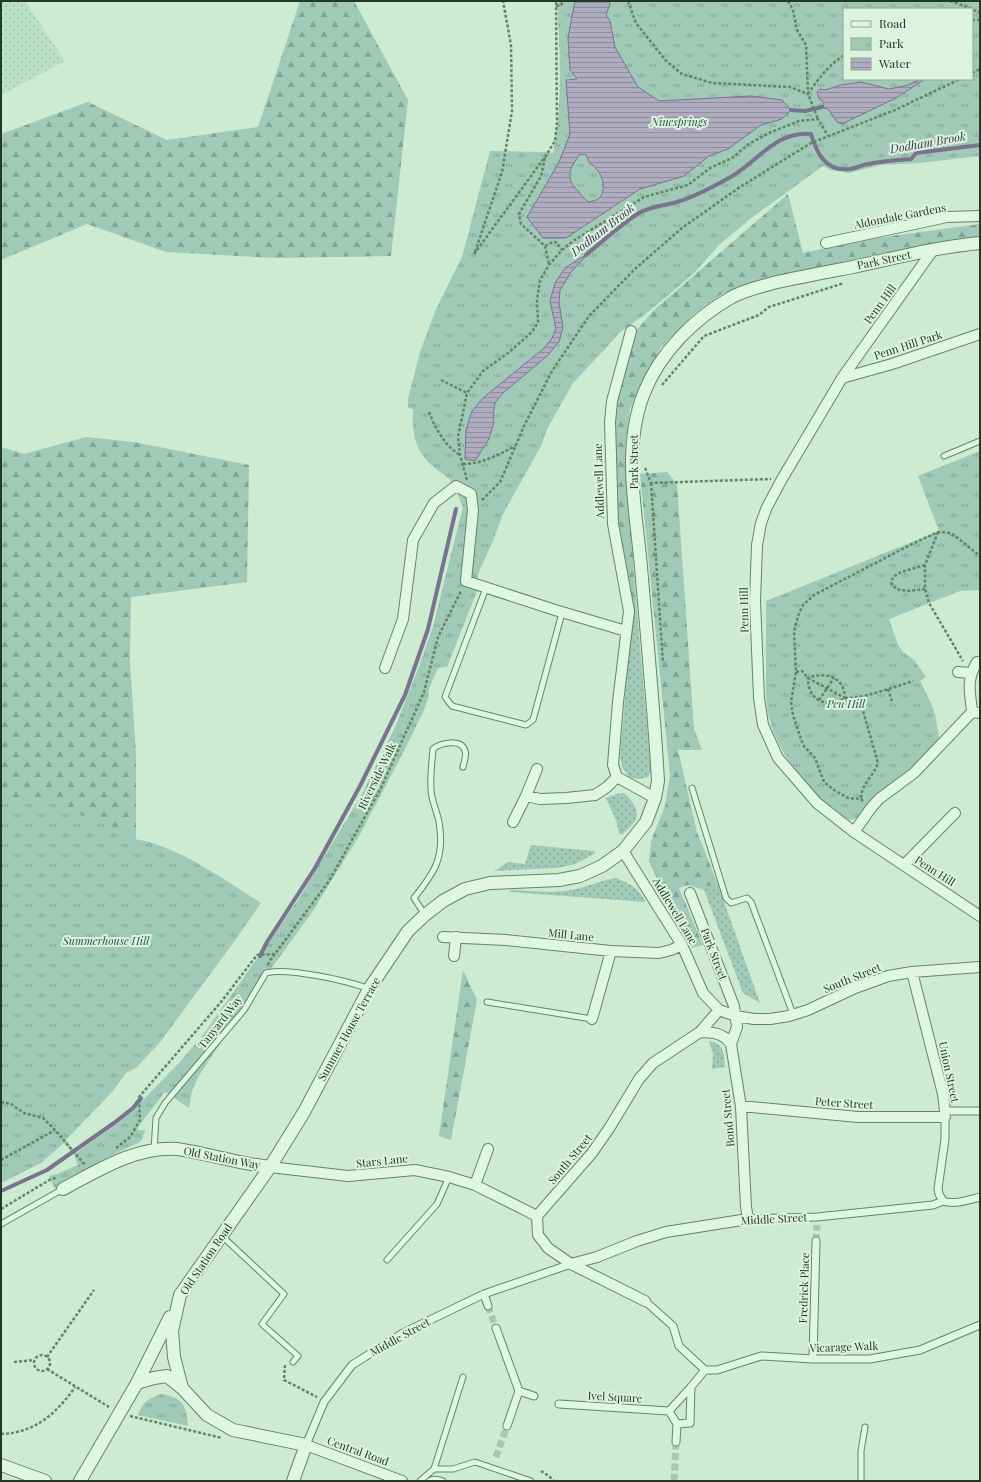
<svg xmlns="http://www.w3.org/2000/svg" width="981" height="1482" font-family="'Playfair Display',serif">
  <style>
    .farmland { fill: url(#farmland-dots) }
    .grass { fill: url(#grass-dots) }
    .forest { fill: url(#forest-firs) }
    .park { fill: url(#park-tufts); fill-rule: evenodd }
    .water { fill: url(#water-rules); stroke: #79738e; fill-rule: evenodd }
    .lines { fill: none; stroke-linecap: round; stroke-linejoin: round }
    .stream { stroke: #79738e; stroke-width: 4 }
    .pedestrian-tunnel { stroke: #aac7ae; stroke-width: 7; stroke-dasharray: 7 3.5; stroke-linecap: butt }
    .service-casing { stroke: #618761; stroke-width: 7 }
    .pedestrian-casing { stroke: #618761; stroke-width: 9 }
    .minor-casing { stroke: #618761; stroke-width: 12 }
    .tertiary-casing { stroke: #618761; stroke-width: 14 }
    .path { stroke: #618761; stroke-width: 2.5; stroke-dasharray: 3 2; stroke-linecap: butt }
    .service { stroke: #dff6e3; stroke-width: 5 }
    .pedestrian { stroke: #dff6e3; stroke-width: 7 }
    .minor { stroke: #dff6e3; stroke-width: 10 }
    .tertiary { stroke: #dff6e3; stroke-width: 12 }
    .labels { text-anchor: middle; stroke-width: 4; stroke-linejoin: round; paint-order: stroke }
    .park-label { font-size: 11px; font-style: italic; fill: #2c5348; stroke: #dbf3df }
    .street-label { font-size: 11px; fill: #243923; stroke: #dbf3df }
    .water-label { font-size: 12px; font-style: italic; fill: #423457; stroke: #dbf3df }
  </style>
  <defs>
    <pattern id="farmland-dots" width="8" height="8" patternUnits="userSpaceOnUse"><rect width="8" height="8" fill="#bae0c6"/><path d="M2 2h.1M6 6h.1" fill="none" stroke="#a0c1aa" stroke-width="1.8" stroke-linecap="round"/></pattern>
    <pattern id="grass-dots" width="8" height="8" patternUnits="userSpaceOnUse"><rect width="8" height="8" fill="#a0c9b8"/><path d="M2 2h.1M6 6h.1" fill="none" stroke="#82a495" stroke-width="1.8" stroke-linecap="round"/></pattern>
    <pattern id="forest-firs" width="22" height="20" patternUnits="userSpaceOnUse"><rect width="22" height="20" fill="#a0c9b8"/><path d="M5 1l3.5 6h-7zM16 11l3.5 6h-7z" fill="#82a495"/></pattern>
    <pattern id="park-tufts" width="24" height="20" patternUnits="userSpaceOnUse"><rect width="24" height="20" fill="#a0c9b8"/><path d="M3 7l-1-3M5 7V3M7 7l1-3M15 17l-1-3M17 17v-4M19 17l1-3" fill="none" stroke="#82a495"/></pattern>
    <pattern id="water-rules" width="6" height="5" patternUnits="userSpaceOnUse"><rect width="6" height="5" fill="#afacc0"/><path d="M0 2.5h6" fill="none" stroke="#8e8d9c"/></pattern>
  </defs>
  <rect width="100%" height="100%" fill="#ccebd1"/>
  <path class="farmland" d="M1,1H25L65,61L1,95Z"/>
  <path class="grass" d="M637,611L651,771L648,777L639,779L629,777L623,769L620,758L632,612Z
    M624,793C631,799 641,811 635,821C632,826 626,830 622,835L619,833L616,820L606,798L616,794Z
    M531,845L593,851L596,853L575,864L558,868L494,871L508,862L525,864Z
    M616,878C631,884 638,888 646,902L510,892V890C530,890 551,894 571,890C587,887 601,880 616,878Z
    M717,882L760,1003L743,993L704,890L701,889Z
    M709,1041C724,1044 724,1053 725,1067L712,1069L713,1054Z"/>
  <path class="forest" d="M300,1H354L408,100L391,256L276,258L166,252L87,224L1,260V134L88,102L167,140L258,127Z
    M788,194L803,253L869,239L980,224V239L759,280L720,295L694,314L661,347L630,409L625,451L637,611L632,612L614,489L615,402L636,331L654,310Z
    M86,437L134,442L249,465L247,582L131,597L130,661L136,755V860L1,834V447L24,454Z
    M667,472L677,484L694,729L702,750H678L697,832L717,882L701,889L688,885L679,888L703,945L692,948L649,862L651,841L665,806L670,775L640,474Z
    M463,970L477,1000L451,1140L439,1136Z"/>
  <path class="park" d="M557,1H980V156L919,163L881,165L849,173L830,170L823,166L750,219L719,245L695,272L677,288L643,316L619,333L606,348L573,383L547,429L541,446L503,514L492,543L478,574V589L447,667L438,668L429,689L428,699L424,710L404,751L358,838L312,912L251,997L198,1077L192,1091L189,1108L165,1092L138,1127V1130H145L143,1138L140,1142L110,1156L55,1189L49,1176L57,1174L78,1165L74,1155L64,1143L41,1163L1,1183V800L3,798H49L59,807L131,834L134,839C175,844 226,881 261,903L236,939L161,1041L137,1067L126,1073L112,1092L66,1140L76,1153L114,1126L149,1094L179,1063L206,1031L296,903L362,794L396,725L418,669L433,626L463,507C459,498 455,486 449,479C446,475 440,473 436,469C415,451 412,436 413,409L408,408V399L420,352L436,309L462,257L490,151L547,152L553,153C563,104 560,51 557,1ZM844,9H972V79H844Z
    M980,451V590L960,591L889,619L898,645L903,652L914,660L926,677L920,681L931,703L935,714L940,743L901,780L883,789L874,796L857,818C844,824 833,812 824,803C802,782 781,754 771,725C765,706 766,685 766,665C766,644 766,622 766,601L939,531L918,476Z
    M160,1394C182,1397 187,1405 188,1426L138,1415C143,1402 147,1400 160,1394Z"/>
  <path class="water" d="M575,1H609L610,4L606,15L610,21L615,47L638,87L659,101L751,96L782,100L791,110L782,119L761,125L728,149L709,156L684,176L640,189L566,238H543L527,217L559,162L570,134L566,80L577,79L570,70L568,38ZM580,154L586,155L590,164C600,168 608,187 600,197C598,200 593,201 589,202C582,198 583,196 578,191C564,177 570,168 580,154Z
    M920,79H925L896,98L842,124L837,122L829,110L822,107L824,104L822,100L819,99L817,92L820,89L825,90L841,85L861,82L889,89L908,85Z
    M589,253L571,272L560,290L559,303L563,327L559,342L547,356L502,394L495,403L493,416L494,422L489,439L475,461L465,459L466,430L472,411L483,398L543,349L551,340L556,329L550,301L555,283L565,268Z"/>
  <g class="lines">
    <path class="stream" d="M791,110L805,111L822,107
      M586,255C603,241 620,225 639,213C651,206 664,206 677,202C694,197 711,188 727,179C755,165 775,130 811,134C817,154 826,172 850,169C856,168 862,165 868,164C882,161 896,160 911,159L916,153L980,145
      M260,956L267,942L315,868L360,786L405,695L428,629L456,509
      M1,1191L47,1170L114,1123L133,1108L141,1098"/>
    <path class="pedestrian-tunnel" d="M816,1241L817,1225
      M488,1306L496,1328
      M496,1457L507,1426
      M674,1481L676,1442"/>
    <g class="service-casing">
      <path id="service" d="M944,456L980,441
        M486,588L445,697L452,706L526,725L533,720L562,613
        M692,788L726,898L731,903L747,898L751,902L793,1014
        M425,915L414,898C435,872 445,857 439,822C437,811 431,800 431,789C430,776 432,762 433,749C440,743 462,738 465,751C467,755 464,762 463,767
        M487,1002L592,1019
        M154,1150L156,1118L165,1103L244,1010L266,973C286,967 349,981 369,989
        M1,1224L63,1189
        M222,1236L284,1294L262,1324L298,1356L293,1362
        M387,1260L437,1204L449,1177
        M434,1469H453L475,1462L531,1481
        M420,1481L434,1469L463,1377
        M429,1481C434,1478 438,1479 443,1481
        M861,1481V1451L865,1427"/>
    </g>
    <g class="pedestrian-casing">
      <path id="pedestrian" d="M943,1201L939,1194L938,1189L945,1139V1111H980
        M748,1219L817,1217L933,1205L943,1201C955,1205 968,1200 980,1197
        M484,1294L488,1306
        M645,1301L673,1326L679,1346L705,1370
        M496,1328L519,1391L507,1426
        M813,1359L816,1241
        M705,1370H717L761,1356L813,1359H870L920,1350L980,1325
        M519,1391L534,1396
        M559,1404L669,1411L691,1387L705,1370
        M669,1411L677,1424L690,1423L691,1387
        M676,1442L677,1424
        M306,1445L324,1402L352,1365L403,1333L484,1294L571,1264"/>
    </g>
    <g class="minor-casing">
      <path id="minor" d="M826,243L947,217L980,216
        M933,250L842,378L782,479L767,507L761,523L757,545L755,601L759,698L763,725L778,758L817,803L854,832L980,916
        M631,331L612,401L610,422L613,524L629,611L618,702L613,765L617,777L655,798
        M842,378L892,364L980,334
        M385,668L403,619L413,540L434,503L456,486L471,494L473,510L466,581L555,610L626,631
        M958,672L971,673
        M972,712C970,690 966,682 977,662
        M526,796L537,769
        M513,822L526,796L540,799L566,798L595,795L607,787L617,777
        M854,832L871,808L879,799L914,773L972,712L980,713
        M623,851L682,945L703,993L719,1010L736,1016L754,1019H770L789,1016L808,1010L855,988L888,976L912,972L980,967
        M904,865L955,813
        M443,937L506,940L611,951L659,953L671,950L682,945
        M454,956L456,937
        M912,972L943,1094L945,1111
        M592,1019L611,951
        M700,1032C713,1032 723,1033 731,1044
        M741,1107H751L858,1117H945
        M270,1167L348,1176L415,1170L449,1177L475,1185L537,1216
        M475,1185L488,1149
        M537,1216L538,1235L548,1248L571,1264L597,1257L637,1241L666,1232L748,1219L746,1207L741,1107L731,1044L737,1027L734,1006L690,893
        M537,1216L592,1153L610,1127L639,1079L653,1063L700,1032L719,1010
        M571,1264L645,1301
        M306,1445L402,1481"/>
    </g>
    <g class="tertiary-casing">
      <path id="tertiary" d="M63,1189C97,1171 136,1146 177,1149C192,1151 207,1155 222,1158C238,1162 254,1165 270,1167
        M137,1383L154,1378L167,1376L182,1388
        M1,1465L45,1481
        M80,1481L137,1383L170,1317
        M293,1481L306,1445L233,1430L207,1415L182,1388L174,1357L172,1331L180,1295L270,1167L304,1112L369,989L408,931L425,915L443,901L465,889L490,883L559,880L580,876L602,866L623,851L646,822L655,798L658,781C654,710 647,638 641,567C636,510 622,448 644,393C660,352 695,318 732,297C745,290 759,287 773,283C800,277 827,272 853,267C895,258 937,247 980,243"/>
    </g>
    <path class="path" d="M628,1L636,23L666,61L682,74L712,83L790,87L808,94
      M788,1L793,10L797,30L806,45L808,94L818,119
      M950,1L970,8L980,13
      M556,6L561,5L563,1
      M972,20H980
      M972,73L980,69
      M808,94C818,79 829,65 844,55
      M545,158L541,176L519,214L521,224L545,246L549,265
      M545,246L553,242H556L562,250
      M475,252L502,172L512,111L511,45L503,1
      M474,254L545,157L555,141L557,123L556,1
      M441,380L467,393
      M662,385L704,336L759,315L769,307L841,284V282
      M429,412C435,428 445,446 460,455
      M463,464C482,464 498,455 515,446
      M645,468L651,483L771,479
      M467,480L460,455L458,437L467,393L483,371L508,353L532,332L538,322L537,300L540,280L549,265L562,250L573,241L644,197L688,185L710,168L732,158L749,144L769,133L799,121L818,119L828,136
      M651,483L663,663
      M482,500L500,482L524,426L552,371L589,316L636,268L682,228L740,187L811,143L895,110L960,79
      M938,532L925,565V589L929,603L963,661
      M925,565L901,572L893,577L891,583L896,589L909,591L925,589
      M796,672L802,671L808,678L845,698
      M888,689L892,701
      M859,697L878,763C873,777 861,784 861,799
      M845,699C845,677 826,671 808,678C808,691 814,702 829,703C836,704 841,700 847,698C851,698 855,698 859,697C877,693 895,687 913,681
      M819,700L834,678
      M863,801L861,799L848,798L834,790L824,782L815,758L803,745L793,715L791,702L796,672L794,632L798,616L803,605L814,595L914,543L938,532L950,533L959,539L980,556
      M268,965L269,962L329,881L381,788L424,692L438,637L461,591
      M1,1102L11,1104L24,1113L43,1118L55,1130L85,1165
      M116,1148L130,1137L140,1120L139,1097L221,1002L257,955L275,954
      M1,1160L55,1130
      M1,1209L51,1179L56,1178
      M34 1363a8 8 0 1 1 16 0a8 8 0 1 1-16 0Z
      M47,1357L94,1290
      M14,1362L34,1360
      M285,1365L284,1380L317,1397
      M47,1369L109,1407
      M130,1416L222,1438
      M1,1434C35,1433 57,1413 75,1387
      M541,1471L549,1476L554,1481"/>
    <use href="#service" class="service"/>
    <use href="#pedestrian" class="pedestrian"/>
    <use href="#minor" class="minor"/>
    <use href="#tertiary" class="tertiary"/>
  </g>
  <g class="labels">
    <g class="park-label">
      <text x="679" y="126">Ninesprings</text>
      <text x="846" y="708">Pen Hill</text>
      <text x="106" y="945">Summerhouse Hill</text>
    </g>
    <g class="street-label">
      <text transform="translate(900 216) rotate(-11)" y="4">Aldondale Gardens</text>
      <text transform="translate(884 260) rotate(-12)" y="4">Park Street</text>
      <text transform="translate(880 304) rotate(-54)" y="4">Penn Hill</text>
      <text transform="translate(908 345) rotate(-18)" y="4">Penn Hill Park</text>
      <text transform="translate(634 462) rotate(-90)" y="4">Park Street</text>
      <text transform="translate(599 481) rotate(-92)" y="4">Addlewell Lane</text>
      <text transform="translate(744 610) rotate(-91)" y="4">Penn Hill</text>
      <text transform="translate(377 776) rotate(-64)" y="4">Riverside Walk</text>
      <text transform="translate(935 871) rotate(33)" y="4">Penn Hill</text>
      <text transform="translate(675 911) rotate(59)" y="4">Addlewell Lane</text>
      <text transform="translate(571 935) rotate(6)" y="4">Mill Lane</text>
      <text transform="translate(714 954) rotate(69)" y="4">Park Street</text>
      <text transform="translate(852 978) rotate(-22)" y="4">South Street</text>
      <text transform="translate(220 1022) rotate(-52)" y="4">Tanyard Way</text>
      <text transform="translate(349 1029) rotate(-61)" y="4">Summer House Terrace</text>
      <text transform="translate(949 1072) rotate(78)" y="4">Union Street</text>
      <text transform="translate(844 1103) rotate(4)" y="4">Peter Street</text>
      <text transform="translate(728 1118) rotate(-95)" y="4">Bond Street</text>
      <text transform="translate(222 1158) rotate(11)" y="4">Old Station Way</text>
      <text transform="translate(570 1159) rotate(-50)" y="4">South Street</text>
      <text transform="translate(382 1161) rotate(-6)" y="4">Stars Lane</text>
      <text transform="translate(774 1219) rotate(-3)" y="4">Middle Street</text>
      <text transform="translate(206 1259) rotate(-56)" y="4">Old Station Road</text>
      <text transform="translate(804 1288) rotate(-88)" y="4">Fredrick Place</text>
      <text transform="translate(400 1337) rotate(-29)" y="4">Middle Street</text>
      <text transform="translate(844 1347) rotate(-2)" y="4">Vicarage Walk</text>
      <text transform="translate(615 1397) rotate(3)" y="4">Ivel Square</text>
      <text transform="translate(358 1451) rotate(20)" y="4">Central Road</text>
    </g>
    <g class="water-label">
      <text transform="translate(928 143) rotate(-10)" y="4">Dodham Brook</text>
      <text transform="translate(603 230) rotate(-38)" y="4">Dodham Brook</text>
    </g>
  </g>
  <rect width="981" height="1482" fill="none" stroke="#243923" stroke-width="4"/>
  <rect x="843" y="8" width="130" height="72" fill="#dbf3df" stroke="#92a994"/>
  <rect x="851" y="21" width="20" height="6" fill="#dff6e3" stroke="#92a994"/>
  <text x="879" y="28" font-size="12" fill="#243923">Road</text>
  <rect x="851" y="38" width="20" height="12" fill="url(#park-tufts)" stroke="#92a994"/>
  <text x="879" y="48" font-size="12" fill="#243923">Park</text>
  <rect x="851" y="58" width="20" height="12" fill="url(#water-rules)" stroke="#92a994"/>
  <text x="879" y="68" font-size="12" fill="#243923">Water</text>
</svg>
